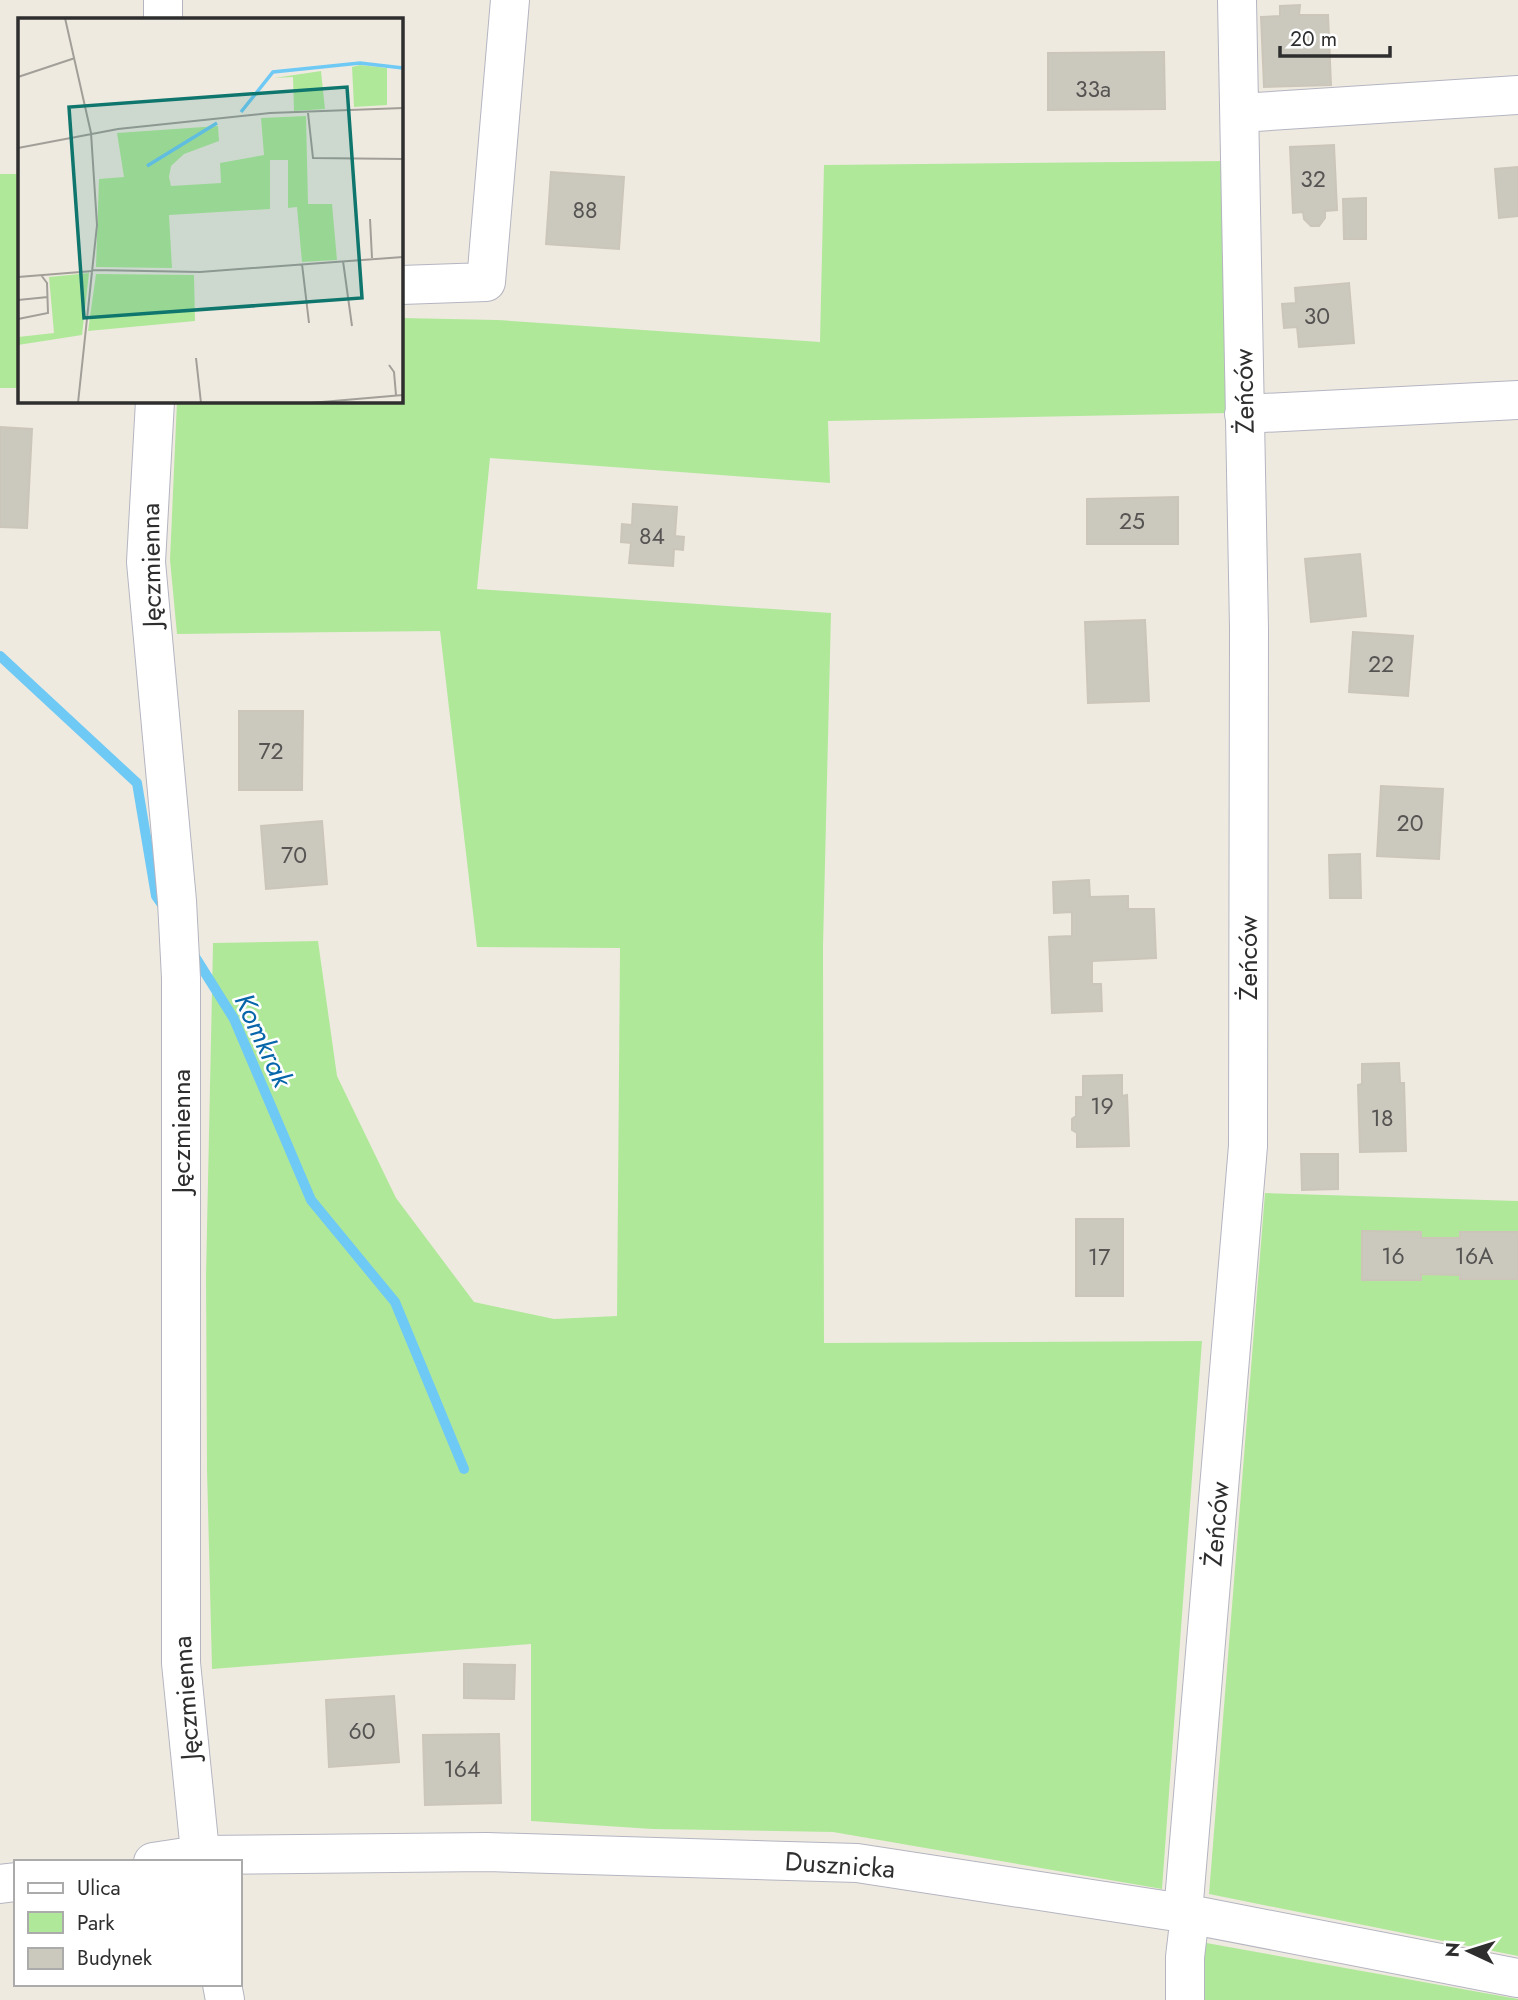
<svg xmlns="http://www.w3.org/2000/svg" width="1518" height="2000" font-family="Jost,sans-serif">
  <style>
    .green { fill: #b0e89a }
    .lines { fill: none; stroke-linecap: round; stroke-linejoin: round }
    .stream { stroke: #6fc9f5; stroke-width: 10 }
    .building { fill: #cbc8be; stroke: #cbc6b9; stroke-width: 2 }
    .minor-casing { stroke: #b4b5c1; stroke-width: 40 }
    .minor { stroke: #fff; stroke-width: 38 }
    .labels { text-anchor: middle; stroke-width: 5; stroke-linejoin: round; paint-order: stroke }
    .number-label { font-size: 23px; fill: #555452 }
    .street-label { font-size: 26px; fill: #2e2e2e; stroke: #fff }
    .water-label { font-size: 28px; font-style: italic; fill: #0666a9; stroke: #fff }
    .inset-river { fill: none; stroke: #6fc9f5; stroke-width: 3.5 }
    .inset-road { fill: none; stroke: #a29f99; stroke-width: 2 }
    .view { fill: #0f766e; fill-opacity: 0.15; stroke: #0f766e; stroke-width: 3.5 }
    .inset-edge { fill: none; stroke: #2e2e2e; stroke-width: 3.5 }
  </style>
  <rect width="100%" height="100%" fill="#efeae0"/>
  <path class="green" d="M1227,161L1229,413L828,421L830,483L490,458L477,589L831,613L823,947L824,1343L1202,1341L1162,1889L833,1832L652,1829L531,1821V1644L212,1669L207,1470L206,1276L213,943L318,941L337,1076L396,1198L474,1302L554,1319L617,1316L620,948L477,947L440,631L177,634L170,560L177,401H401V318L498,320L820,342L824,165Z
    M0,174H19V388H0Z
    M1265,1193L1518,1201V1956L1209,1894Z
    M1201,1942L1518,1999V2000H1202Z"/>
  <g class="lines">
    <path class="stream" d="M0,656L137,783L156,896L165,909
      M192,952L234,1019L311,1200L395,1302L464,1469"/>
  </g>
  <path class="building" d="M1300,5L1299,15H1328L1331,85L1264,87L1261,17L1280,16V6Z
    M1164,52L1165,109L1048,110V53Z
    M1334,145L1337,210L1325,211V218L1319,226H1311L1304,219L1303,212L1293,213L1290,147Z
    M1518,167V216L1499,218L1495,169Z
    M551,172L624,177L619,249L546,244Z
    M1366,198V239H1344L1343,199Z
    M1349,283L1354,343L1299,347L1297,327L1284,328L1282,304L1296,303L1295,288Z
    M0,427L32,429L27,528L0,527Z
    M1178,497V544H1087V499Z
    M633,504L677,507L675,536L684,537L683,550L674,549L673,566L629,563L631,543L621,542L622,524L632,525Z
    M1360,554L1366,616L1311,622L1305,559Z
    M1145,620L1149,701L1088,703L1085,622Z
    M1353,632L1413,636L1408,696L1349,692Z
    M239,711H303L302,790H239Z
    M1381,786L1443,789L1439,859L1377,856Z
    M322,821L327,884L266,889L261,826Z
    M1360,854L1361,898H1330L1329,855Z
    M1089,880L1090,897L1128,896V909H1154L1156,958L1092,961V984H1101L1102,1011L1052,1013L1049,937L1072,936V912L1054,913L1053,882Z
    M1399,1063L1400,1083H1404L1406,1151L1360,1152L1358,1085L1362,1084V1064Z
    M1122,1075V1096L1127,1095L1129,1146L1077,1147V1133L1072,1130V1119L1076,1116V1097H1083V1076Z
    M1301,1154H1338V1189L1302,1190Z
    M1076,1219H1123V1296H1076Z
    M1362,1231L1421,1232V1238H1460V1232H1518V1279H1460V1275L1421,1274V1280H1362Z
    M464,1664L515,1665L514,1699L464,1698Z
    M394,1696L399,1762L329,1767L326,1700Z
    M499,1734L501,1803L425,1805L423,1735Z"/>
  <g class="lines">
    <g class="minor-casing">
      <path id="minor" d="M163,0V19
        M1240,113L1518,95
        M401,285L486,282L510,0
        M155,401L146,562L177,901L181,978V1663L201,1862
        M1244,414L1518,400
        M153,1862L199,1855L487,1852L857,1863L1183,1913L1518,1978
        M0,1884L16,1882
        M1183,1913L1248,1146L1249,628L1237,0
        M222,1984L225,2000
        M1185,2000V1957L1190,1915"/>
    </g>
    <use href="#minor" class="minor"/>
  </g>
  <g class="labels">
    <g class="number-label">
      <text x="1093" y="97">33a</text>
      <text x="1313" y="187">32</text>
      <text x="585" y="218">88</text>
      <text x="1317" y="324">30</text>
      <text x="1132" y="529">25</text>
      <text x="652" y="544">84</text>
      <text x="1381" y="672">22</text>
      <text x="271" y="759">72</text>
      <text x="1410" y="831">20</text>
      <text x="294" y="863">70</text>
      <text x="1102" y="1114">19</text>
      <text x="1382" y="1126">18</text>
      <text x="1393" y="1264">16</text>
      <text x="1474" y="1264">16A</text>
      <text x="1099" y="1265">17</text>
      <text x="362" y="1739">60</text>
      <text x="462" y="1777">164</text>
    </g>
    <g class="street-label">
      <text transform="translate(1244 391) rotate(-91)" y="9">Żeńców</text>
      <text transform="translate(151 565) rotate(-91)" y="9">Jęczmienna</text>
      <text transform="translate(1248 958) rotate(-90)" y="9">Żeńców</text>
      <text transform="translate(181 1131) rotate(-90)" y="9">Jęczmienna</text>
      <text transform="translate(1216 1524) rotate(-85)" y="9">Żeńców</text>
      <text transform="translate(186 1698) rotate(-94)" y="9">Jęczmienna</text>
      <text transform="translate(840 1865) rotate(4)" y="9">Dusznicka</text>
    </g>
    <g class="water-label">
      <text transform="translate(264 1040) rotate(65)" y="10">Komkrak</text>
    </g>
  </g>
  <g transform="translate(18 18)">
    <rect width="385" height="385" fill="#efeae0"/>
    <path d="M342,47L369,50V87L336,89L334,49ZM303,53L307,91L276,93L275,59L256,60ZM288,98L290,186H314L319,242L284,244L279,189L270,190V142H252V191L151,197L154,250L78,249L81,161L106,159L99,115L200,108L201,123L166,136L153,148L151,159L153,168L203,165L202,145L246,137L243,100ZM71,255L64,317L0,327V319L36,315L31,259ZM78,256L176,257L177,303L70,313Z" fill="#b0e89a"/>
    <path class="inset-river" d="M223,94L255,54L342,45L385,50M129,148L199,105"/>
    <path class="inset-road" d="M47,0L73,115L79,207L60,385M0,59L57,40M290,95L295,140L385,141M0,130L100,111L252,95L385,90M352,201L354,240M325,243L334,308M284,246L291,305M75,252L182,254L385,239M0,259L75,253M0,282L30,279M0,301L30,295L29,265L23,257M178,340L183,385M371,347L376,354L378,377M292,385L385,377"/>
    <path class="view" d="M329,69L344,280L66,300L51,89Z"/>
    <rect width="385" height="385" class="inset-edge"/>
  </g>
  <rect x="14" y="1860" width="228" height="126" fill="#ffffff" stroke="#ababab" stroke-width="2"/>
  <rect x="28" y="1883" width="35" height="10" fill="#ffffff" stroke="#ababab" stroke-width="2"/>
  <text x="77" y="1895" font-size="21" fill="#2e2e2e">Ulica</text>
  <rect x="28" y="1912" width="35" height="21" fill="#b0e89a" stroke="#ababab" stroke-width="2"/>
  <text x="77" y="1930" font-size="21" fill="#2e2e2e">Park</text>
  <rect x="28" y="1948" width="35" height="21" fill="#cbc8be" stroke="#ababab" stroke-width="2"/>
  <text x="77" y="1965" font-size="21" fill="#2e2e2e">Budynek</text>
  <g transform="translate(1469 1951) rotate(274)" stroke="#ffffff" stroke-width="5" paint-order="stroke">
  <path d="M0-5L12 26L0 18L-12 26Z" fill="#2e2e2e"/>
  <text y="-10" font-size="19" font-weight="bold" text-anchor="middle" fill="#2e2e2e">N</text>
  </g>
  <path d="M1280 46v10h110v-10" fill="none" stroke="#2e2e2e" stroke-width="3.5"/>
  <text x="1290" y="46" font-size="21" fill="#2e2e2e" stroke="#ffffff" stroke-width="5" paint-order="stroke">20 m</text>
</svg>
